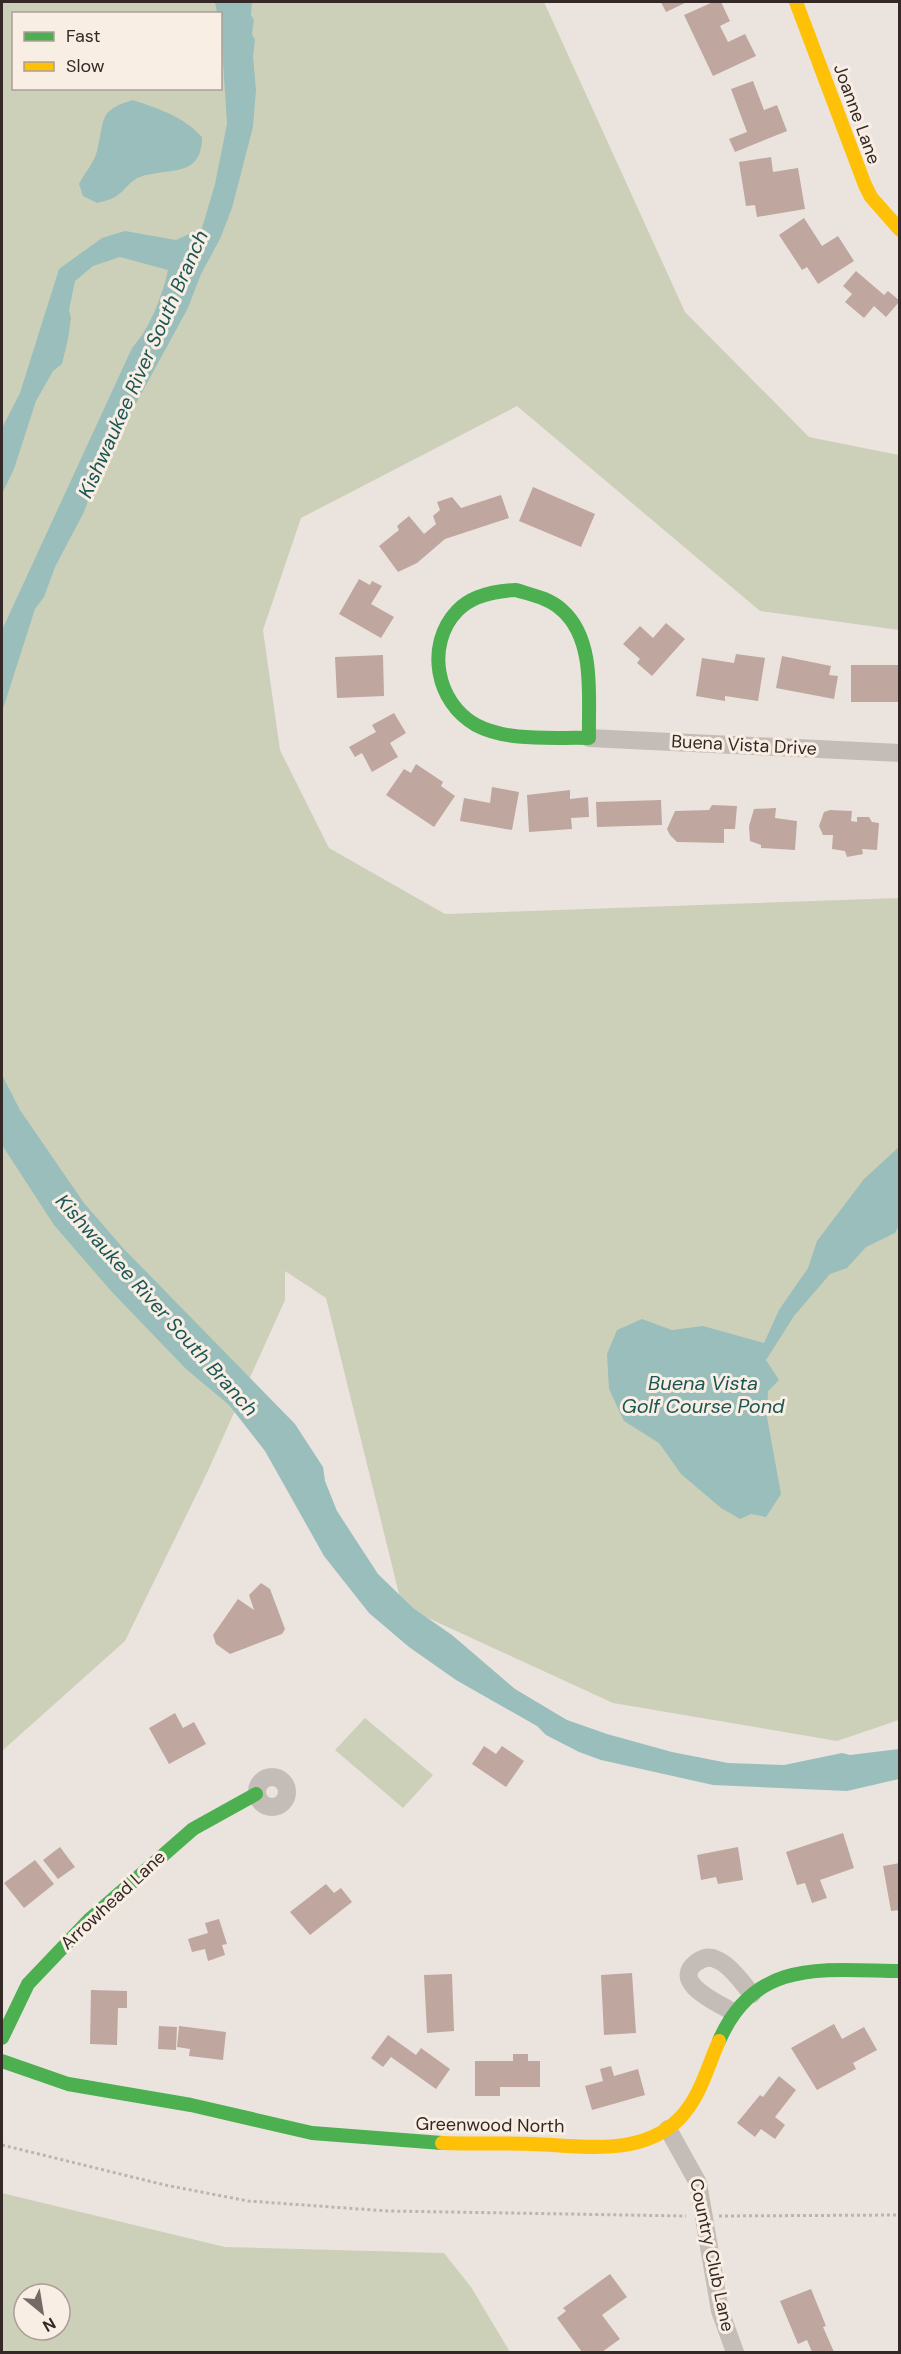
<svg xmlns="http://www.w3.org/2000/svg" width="901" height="2354" font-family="'DM Sans',sans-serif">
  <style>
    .green { fill: #cdd0b8; fill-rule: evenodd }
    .water { fill: #9abebc }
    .building { fill: #bfa69f }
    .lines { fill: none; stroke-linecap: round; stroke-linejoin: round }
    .path { stroke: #bdb4af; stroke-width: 3; stroke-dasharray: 3 3; stroke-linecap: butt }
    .street { stroke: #c4bcb7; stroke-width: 18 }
    .fast { stroke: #4caf50; stroke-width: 14 }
    .slow { stroke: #ffc107; stroke-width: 14 }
    .labels { text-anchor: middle; stroke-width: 6; stroke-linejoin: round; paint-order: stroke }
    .street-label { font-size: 18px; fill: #342926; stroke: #f9eee4 }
    .water-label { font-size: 20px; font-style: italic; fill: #1b5656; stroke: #f9eee4 }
  </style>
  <rect width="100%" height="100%" fill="#ebe4de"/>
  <path class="green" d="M2,2H544L685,312L809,437L899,455V630L760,611L517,406L301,518L263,630L280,750L329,848L445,914L899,898V1720L837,1741L613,1703L402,1606L326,1298L285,1271V1300L206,1475L125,1641L2,1751ZM14,14H220V88H14Z
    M365,1718L433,1775L403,1808L335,1750Z
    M2,2193L225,2247L444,2253L471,2287L510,2352H2ZM24,2294H60V2330H24Z"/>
  <path class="water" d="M215,2H252L251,15L254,20L252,34L255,40L253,57L256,90L253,127L232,208L220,239L201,274L188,308L98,473L84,512L55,567L44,597L35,609L2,712V630L132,348C150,328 162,297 168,270L120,257L93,266L75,281L69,310L71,318L68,339L62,364L53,371L36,401L14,469L2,494V428L20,393L59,269L102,238L125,231L176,240L202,228L215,184L227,124L220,14L217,13Z
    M133,100C159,109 183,116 202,137C202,179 168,167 140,177C130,180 124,192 115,197C110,200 103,201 97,203L83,196L79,184C84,174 94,163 97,151C105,121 97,110 133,100Z
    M2,1075L20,1110L84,1203L123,1248L295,1424L323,1467L325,1481L337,1511L378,1574L413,1608L452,1635L515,1689L567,1720L607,1734L672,1752L728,1763L784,1765L842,1753L850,1755L899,1749V1779L847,1791L713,1785L601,1760L579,1752L546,1735L537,1726L456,1680L409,1647L369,1613L324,1556L265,1451L229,1405L186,1369L111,1291L54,1225L2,1145Z
    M899,1147V1225L895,1233L866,1247L847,1268L830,1274L794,1316L766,1360L779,1380L768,1391L767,1417L781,1494L766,1517L751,1514L740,1519L721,1508L681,1474L659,1443L624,1421L609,1389L607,1354L617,1330L642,1319L672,1330L703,1326L764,1343L779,1310L808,1268L817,1241L864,1179Z"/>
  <path class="building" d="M661,2H687L666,12Z
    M713,2H721L730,21L720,26L728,42L745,34L756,56L713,76L684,15Z
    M753,81L764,110L777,105L787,131L735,152L729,139L747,132L731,89Z
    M771,157L773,172L798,168L805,209L757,217L755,205L746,206L739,162Z
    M804,218L822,246L838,236L854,261L818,284L807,267L802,270L779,235Z
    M856,271L884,295L888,291L900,301L886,317L874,306L864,318L845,302L852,294L843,286Z
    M533,487L595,514L581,547L519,521Z
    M501,495L509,518L445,539L417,563L398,572L379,546L399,530L397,526L409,516L424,534L436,524L433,516L440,510L437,502L452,497L461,508Z
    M359,579L370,585L372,581L382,586L371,604L394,617L381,638L339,614Z
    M666,623L685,639L652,676L637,663L640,659L623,644L640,626L653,638Z
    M736,654L765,658L758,701L725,696V701L696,696L702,658L734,663Z
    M383,655L384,696L337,698L335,657Z
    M782,656L831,666L829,675L838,676L834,699L776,688Z
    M851,665H900V702H851Z
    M394,713L406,733L390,743L398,757L372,772L362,753L355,757L349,747L376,732L372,725Z
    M416,764L443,782L441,786L455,796L434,827L386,795L404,769L411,773Z
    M492,787L519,792L512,830L460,821L464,798L490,803Z
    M570,790V799L588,797L589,817L571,818L572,829L529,832L527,795Z
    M661,800L662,825L597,827L596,802Z
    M712,805L737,806L735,829H724V843L677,842L670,835L667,829L675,811L709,810Z
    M776,808L775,818L797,821L795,850L761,848V845L750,841L749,826L754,809Z
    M830,810L852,811L851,821L857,822V817H869L872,822L879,823L877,850L862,849L863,854L847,857L845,851L832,849L833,835H823L819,826L824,812Z
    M261,1583L270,1589L285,1629L282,1634L230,1654L216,1644L213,1635L238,1599L254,1610L249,1595Z
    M175,1713L183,1728L194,1722L206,1744L169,1764L149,1728Z
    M484,1746L496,1754L502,1746L524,1761L506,1787L472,1764Z
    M843,1833L854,1868L820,1880L827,1898L812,1903L805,1883L797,1885L786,1852Z
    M60,1847L75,1867L58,1879L43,1860Z
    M738,1847L743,1880L718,1884L716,1877L701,1880L697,1855Z
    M35,1860L54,1884L24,1908L4,1883Z
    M900,1863V1910L891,1911L883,1866Z
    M326,1884L334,1893L341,1888L352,1902L310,1935L290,1912Z
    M219,1919L227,1944L222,1945L225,1955L208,1961L205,1949L192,1952L188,1939L208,1933L205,1923Z
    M632,1973L636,2033L604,2035L601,1975Z
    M452,1974L454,2031L427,2033L424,1975Z
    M91,1990L127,1991V2008H118L117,2045L90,2044Z
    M834,2024L842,2039L864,2027L877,2050L853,2063L856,2069L817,2090L791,2048Z
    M159,2026L177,2027L176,2050L158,2049Z
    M179,2026L226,2032L223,2060L189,2056L190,2049L177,2047Z
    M388,2035L416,2055L421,2048L450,2069L436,2089L391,2057L383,2067L371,2058Z
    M513,2054H528V2061H540V2087H500V2096H475V2061H513Z
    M611,2066L614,2076L638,2069L645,2095L592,2110L585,2086L603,2081L600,2069Z
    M779,2076L796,2090L775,2117L785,2125L775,2139L761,2129L755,2137L737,2123L760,2095L763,2097Z
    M610,2274L627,2297L602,2315L620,2339L602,2352H582L557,2318L566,2311L563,2308Z
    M811,2289L826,2326L823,2327L834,2352H812L807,2340L798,2344L780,2301Z"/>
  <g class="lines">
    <path class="path" d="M2,2145L165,2185L248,2201L388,2211L686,2216
      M719,2216L900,2215"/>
    <path class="street" d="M589,738L900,753
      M257 1792a15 15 0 1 1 30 0a15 15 0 1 1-30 0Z
      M733,2012C718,2003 669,1982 697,1962C703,1958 709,1956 715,1959C730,1964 742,1983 752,1994
      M668,2129L698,2183L720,2311L735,2352"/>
    <path class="fast" d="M516,590C532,595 549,598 562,610C596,640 588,698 589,738C553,737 508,742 476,725C436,703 425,645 457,611C472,595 495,591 516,590Z
      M2,2038L28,1984L89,1920L193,1829L256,1794
      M719,2041C755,1958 823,1970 900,1971
      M2,2061L68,2084L191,2105L312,2133L442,2143"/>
    <path class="slow" d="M796,2L865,185L871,197L900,230
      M442,2143C473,2144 504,2143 534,2144C582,2146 641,2157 679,2119C700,2098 707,2068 719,2041"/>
  </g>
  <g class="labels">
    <g class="street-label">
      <text transform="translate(857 114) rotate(70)" y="6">Joanne Lane</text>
      <text transform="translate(744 745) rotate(3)" y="6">Buena Vista Drive</text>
      <text transform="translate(113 1900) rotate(-43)" y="6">Arrowhead Lane</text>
      <text transform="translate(490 2125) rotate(1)" y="6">Greenwood North</text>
      <text transform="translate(712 2255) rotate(78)" y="6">Country Club Lane</text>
    </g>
    <g class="water-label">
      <text transform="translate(143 364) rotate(-66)" y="7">Kishwaukee River South Branch</text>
      <text transform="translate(157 1305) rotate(48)" y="7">Kishwaukee River South Branch</text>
      <text x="703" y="1390">Buena Vista<tspan x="703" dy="23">Golf Course Pond</tspan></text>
    </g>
  </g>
  <rect width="901" height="2354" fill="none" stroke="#342926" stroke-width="6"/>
  <rect x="12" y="12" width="210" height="78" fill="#f9eee4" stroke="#aa9f98" stroke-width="1.5"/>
  <rect x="24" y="32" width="30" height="9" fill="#4caf50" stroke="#aa9f98" stroke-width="1.5"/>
  <text x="66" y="42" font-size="18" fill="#342926">Fast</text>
  <rect x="24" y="62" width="30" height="9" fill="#ffc107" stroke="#aa9f98" stroke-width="1.5"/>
  <text x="66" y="72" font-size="18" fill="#342926">Slow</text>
  <g transform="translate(42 2312) rotate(150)"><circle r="28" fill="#f9eee4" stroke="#aa9f98" stroke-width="1.5"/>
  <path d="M0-4.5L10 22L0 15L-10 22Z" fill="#746a66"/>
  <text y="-9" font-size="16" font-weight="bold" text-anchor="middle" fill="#342926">N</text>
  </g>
</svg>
